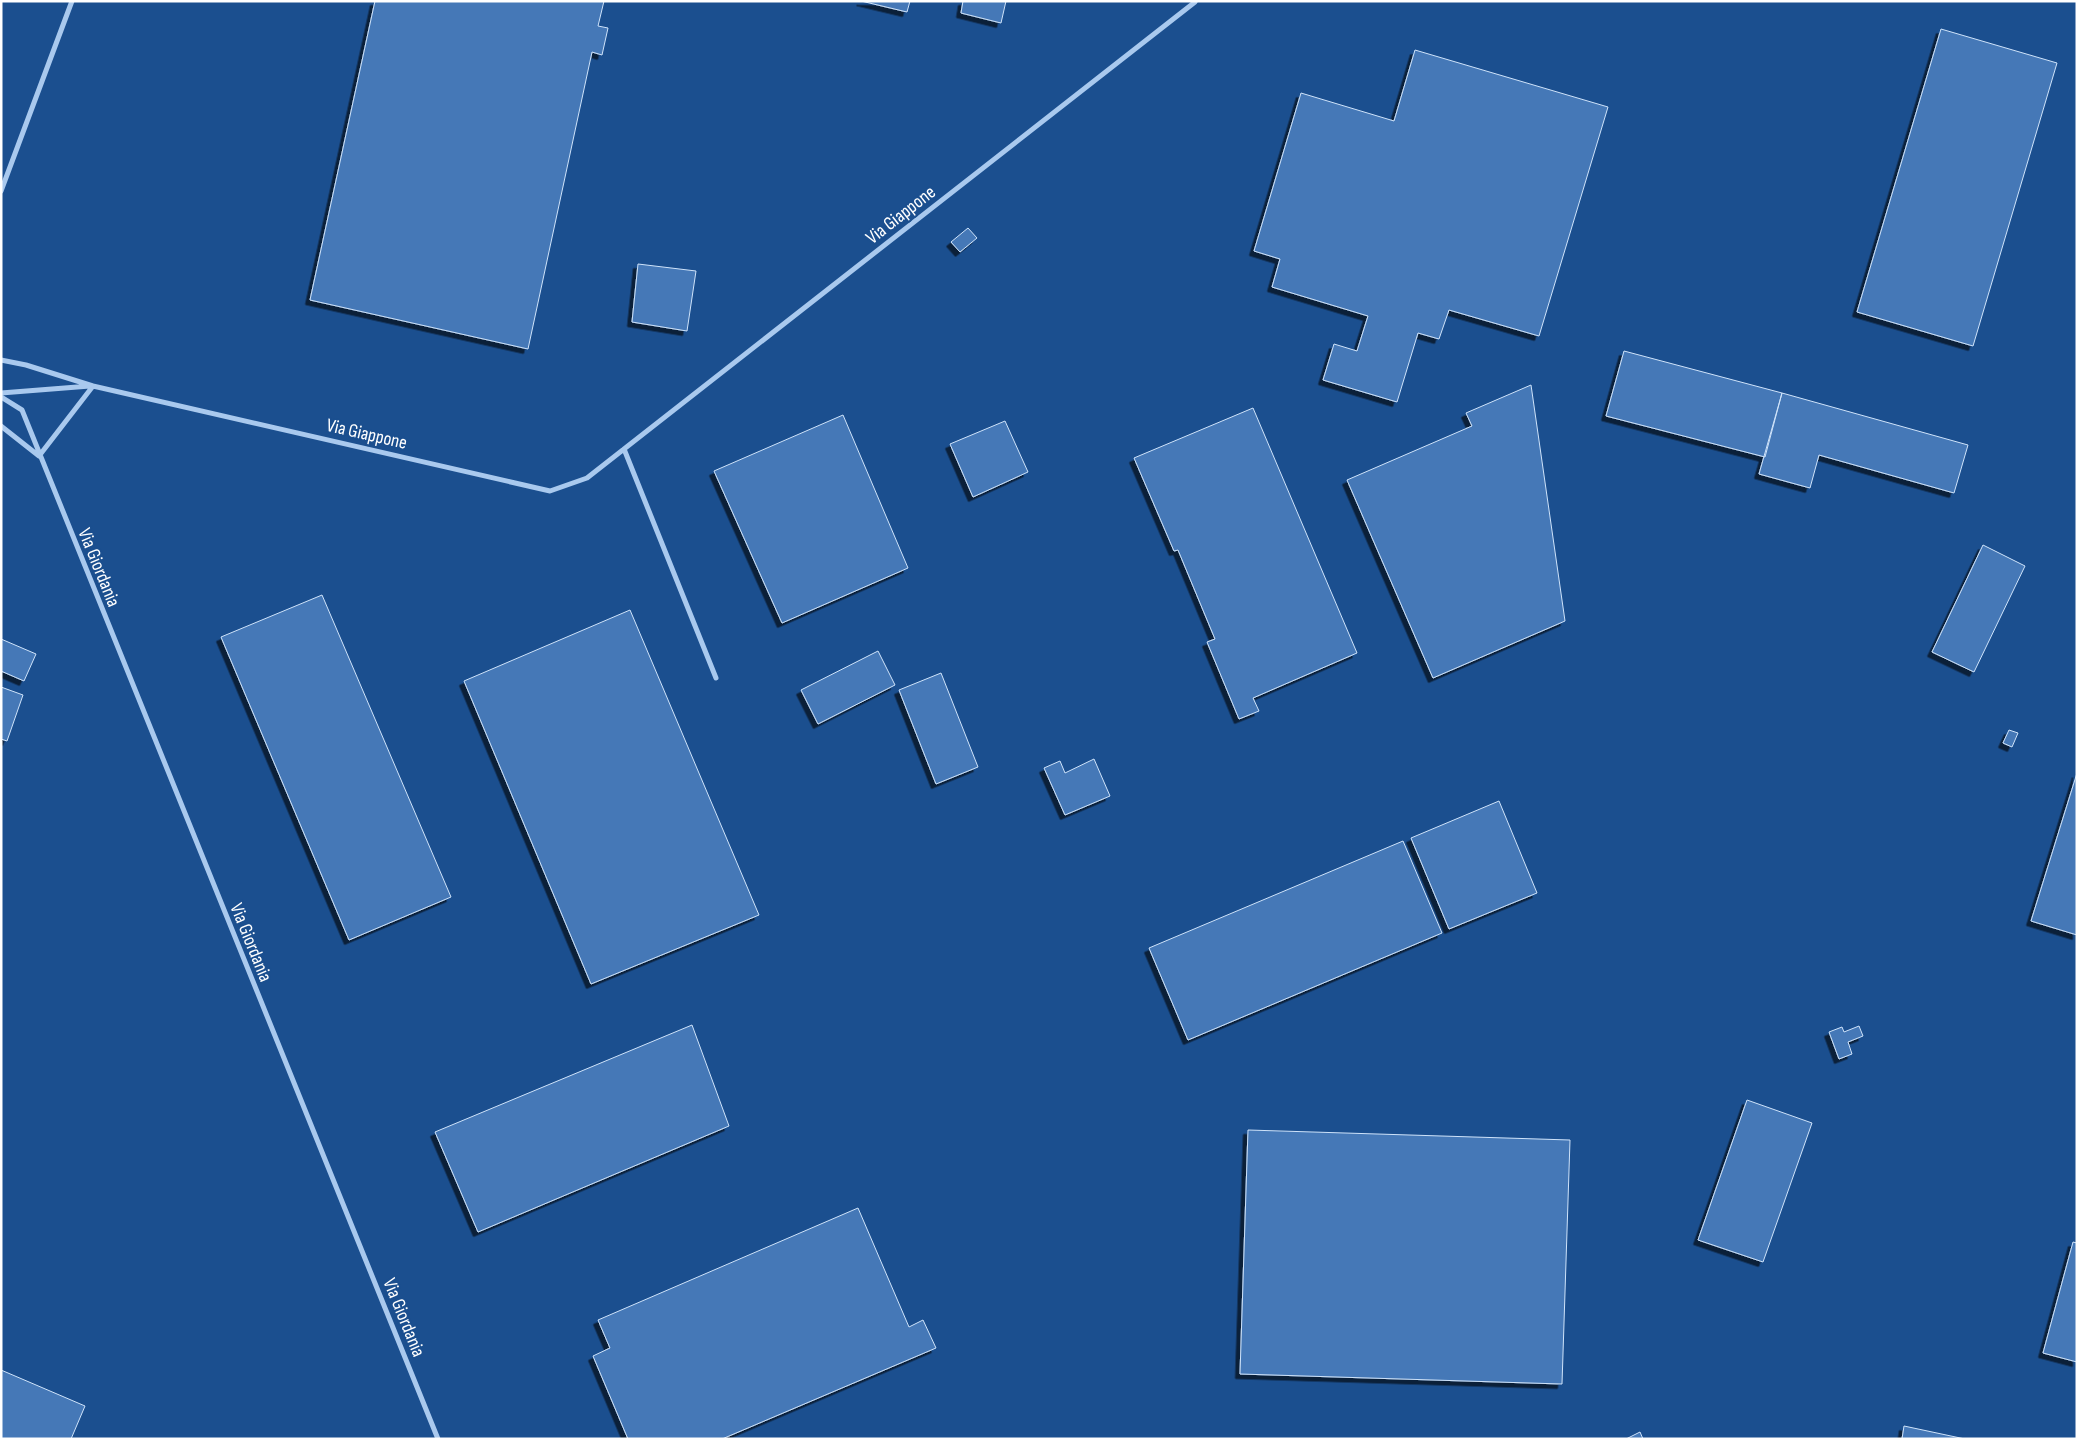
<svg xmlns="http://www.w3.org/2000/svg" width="2078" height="1440" font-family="'Sofia Sans Condensed',sans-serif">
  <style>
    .building { fill: #4478b7; stroke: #cfe3fa; filter: url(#shadow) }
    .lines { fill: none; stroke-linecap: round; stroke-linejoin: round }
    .minor { stroke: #a9c9ee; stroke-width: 5 }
    .labels { text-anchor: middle; stroke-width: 4; stroke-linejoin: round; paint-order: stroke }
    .street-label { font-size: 19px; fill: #fff; stroke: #1b4f8f }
  </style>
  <defs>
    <filter id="shadow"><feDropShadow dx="-4.5" dy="4.5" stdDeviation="0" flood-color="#0009"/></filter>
  </defs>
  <rect width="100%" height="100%" fill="#1b4f8f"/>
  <path class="building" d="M375,1H604L598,26L608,28L602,55L592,52L528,349L310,300Z
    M861,1H910L907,12Z
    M963,1H1006L1001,23L961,13Z
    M1941,29L2057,63L1973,346L1857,312Z
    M1415,50L1608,107L1539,336L1449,310L1439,339L1418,333L1397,402L1323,380L1334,344L1357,351L1368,316L1272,287L1280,259L1254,251L1301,93L1394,121Z
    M968,228L977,238L960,252L951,242Z
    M638,264L696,271L687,331L632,322Z
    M1624,351L1782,393L1765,457L1606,416Z
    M1531,385L1565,621L1433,678L1347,480L1472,426L1466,413Z
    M1782,393L1968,445L1954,493L1819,455L1810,488L1759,474Z
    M1253,408L1357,653L1253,698L1259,711L1239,719L1207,642L1215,639L1178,550L1174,551L1134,458Z
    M843,415L908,568L782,623L714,471Z
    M1005,421L1028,472L973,497L950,444Z
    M1983,545L2025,566L1974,672L1932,652Z
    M322,595L451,897L349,940L221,637Z
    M630,610L759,915L591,984L464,681Z
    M1,639L36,654L24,681L1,671Z
    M878,651L895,685L818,724L801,690Z
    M941,673L978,767L936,784L899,690Z
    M1,687L23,695L7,741L1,739Z
    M2009,730L2018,733L2012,747L2003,743Z
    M1094,759L1110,796L1065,815L1044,768L1060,761L1065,773Z
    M2077,773V935L2031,921Z
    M1499,801L1537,893L1449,929L1411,838Z
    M1403,841L1442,933L1188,1040L1149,948Z
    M692,1025L729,1126L478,1232L435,1132Z
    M1859,1026L1863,1036L1848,1042L1852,1054L1839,1059L1829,1032L1842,1027L1844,1032Z
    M1747,1100L1812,1123L1763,1262L1698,1240Z
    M1248,1130L1570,1140L1562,1384L1240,1374Z
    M858,1208L909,1327L923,1320L936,1348L722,1439H628L593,1356L610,1348L598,1320Z
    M2073,1242L2077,1243V1362L2043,1353Z
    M1,1370L85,1406L71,1439H1Z
    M1904,1426L1965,1439H1902Z
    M1640,1432L1643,1439H1626Z"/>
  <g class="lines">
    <path class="minor" d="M1,191L72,1
      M1,360L26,365L93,386L550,491L587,478L1195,2
      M1,393L90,386
      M1,397L22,410L438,1439
      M1,426L39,456
      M624,449L716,678
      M39,456L93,386"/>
  </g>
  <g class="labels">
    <g class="street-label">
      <text transform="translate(900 214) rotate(-38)" y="7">Via Giappone</text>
      <text transform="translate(367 433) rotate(13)" y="7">Via Giappone</text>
      <text transform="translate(100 567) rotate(68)" y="7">Via Giordania</text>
      <text transform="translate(252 942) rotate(68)" y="7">Via Giordania</text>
      <text transform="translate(405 1317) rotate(68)" y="7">Via Giordania</text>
    </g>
  </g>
  <rect width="2078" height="1440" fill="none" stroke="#ffffff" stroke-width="5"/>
</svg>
